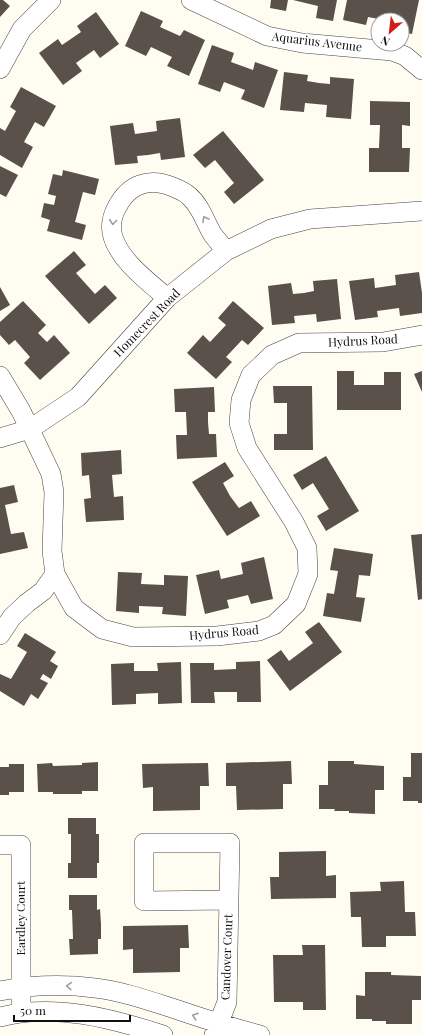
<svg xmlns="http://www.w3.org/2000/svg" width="422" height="1035" font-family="'Playfair Display',serif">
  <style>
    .building { fill: #59514a }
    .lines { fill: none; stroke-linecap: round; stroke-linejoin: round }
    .minor-casing { stroke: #424242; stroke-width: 20 }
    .minor { stroke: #fff; stroke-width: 19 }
    .oneway { stroke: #9f9f9f }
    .labels { text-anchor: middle; stroke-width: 4; stroke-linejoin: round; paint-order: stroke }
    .street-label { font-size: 12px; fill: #0f0f0f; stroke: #fff }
  </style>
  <rect width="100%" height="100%" fill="#fffdf2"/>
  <path class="building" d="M0,0H3L10,6L0,17Z
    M271,0H288L286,11L270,8Z
    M293,0H337L333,21L316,18L318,6Z
    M347,0H419L412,34L402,32V20H384L368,17L366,25L343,20Z
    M141,11L163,21L160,27L180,36L184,30L205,40L189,76L167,66L172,57L151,47L146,56L125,46Z
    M96,12L119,44L100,58L94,50L76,63L82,71L63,85L39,53L58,39L62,45L81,32L77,26Z
    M212,45L234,53L231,62L253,70L255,62L278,70L264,108L241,99L245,90L224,82L220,92L198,84Z
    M284,72L308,75L307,81L319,83L330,84V77L354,79L351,119L326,117L327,105L305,103L304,112L280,110Z
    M21,87L56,106L44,127L35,122L24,142L33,147L22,168L0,155V128L5,131L16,111L10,107Z
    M370,101L410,102V126L402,125V148H410L409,172H369V148H379L380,125H370Z
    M180,118L185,157L161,160L160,153L148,155L137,156L138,163L115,165L110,126L133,123L135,134L157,131L156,121Z
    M223,131L264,180L234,204L224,192L234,183L215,160L205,168L193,155Z
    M0,166L18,175L6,197L0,194Z
    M63,170L99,179L95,195L83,192L75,222L86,225L82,240L47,231L50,220L41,217L44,203L54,205L56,196L48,194L53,174L62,176Z
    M74,251L86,265L76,273L85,283L95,294L105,285L117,298L89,324L45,276Z
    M419,272L422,293V313L400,316L399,308L377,311L378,317L355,320L349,281L374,278L375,288L396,285L395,275Z
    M337,279L341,319L317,322L316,314L294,316L295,323L272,325L268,286L291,283L293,294L304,293L314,291L313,281Z
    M0,287L10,305L0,311Z
    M23,301L46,325L38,333L47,342L54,335L70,353L40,380L24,363L30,357L15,340L9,345L0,335V322Z
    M233,301L264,328L248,345L242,340L226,357L232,362L216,379L187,353L203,335L210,342L226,325L218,318Z
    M337,371H354V385H384V372H401V410H337Z
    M422,371V392L414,374Z
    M273,386H312L313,450H274V434H287V403H274Z
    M214,387L215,412H208V422L209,434H216L217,457L177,459L176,435H187L186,412H175L174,389Z
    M121,450L122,474L112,475L114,497L123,496L124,520L86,522L84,499L91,498L89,475L82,476L81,453Z
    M326,456L359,511L326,531L317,516L329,509L313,483L302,490L293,475Z
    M225,462L234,476L223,483L230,496L239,508L251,501L260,516L227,536L192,482Z
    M14,485L18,502L5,505L11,534L24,532L28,548L0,554V488Z
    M422,534V599L418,600L411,535Z
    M334,548L373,554L370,576L359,575L356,597L365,598L361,622L323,616L327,593L334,594L338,571L330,570Z
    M264,557L273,599L251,604L248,595L236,598L227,600L229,608L205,614L196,575L219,570L221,579L243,574L241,563Z
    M118,572L142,573L141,584L164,585V575L188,576L186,616L162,614L163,607L139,606V613L116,611Z
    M319,622L342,652L290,691L267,660L281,650L289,661L313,643L305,632Z
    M25,633L56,652L50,661L58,666L51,679L43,674L40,679L48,683L38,699L31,694L24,706L0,691V674L11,679L27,652L17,646Z
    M260,661L261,702H237V692H214L215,703H191L190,663H214V670L236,669V662Z
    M181,662L182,703L158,704V693L136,694V704L112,705L111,664L134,663V671H158L157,663Z
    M411,753H422V803H418V801H403V777H411Z
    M291,761L292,784H283V809L237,810L236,786H226V763Z
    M328,761H354V764L384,766V790H375V814L349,813V811H334L335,809H319V785H328Z
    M98,762V791H82V794H53V792H38L37,764L52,763L53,766L82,765V763Z
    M208,763L209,786H200V810L153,811V787L143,788L142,764Z
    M9,764H24V792H9V795H0V767H9Z
    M68,818H96V834H99V863H97V878H68V863H71V834H68Z
    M326,851V876L336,875V898L271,899L270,877H279V852Z
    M404,881L405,912H415L416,936H386V947H362L361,917H351L350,892L381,891L380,882Z
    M69,895H97V910L100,909L101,924V939H98V954L70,955L69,939H73L72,910H69Z
    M188,925L189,948H180V972L133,973V949L123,950V926Z
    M302,945H325L326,1010H303V1002H274L273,955H303Z
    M365,972H391V975L421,976V1000H412V1024H386V1021H372V1019H356V995L365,996Z"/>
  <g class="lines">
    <g class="minor-casing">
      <path id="minor" d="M191,0L267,36L302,43L392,51L405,56L422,70
        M0,69L22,29L51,0
        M167,298C148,281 121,262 113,237C110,227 112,216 117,207C129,184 149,177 173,187C178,189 185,192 189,196C201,206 205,222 213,235C217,240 222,246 226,251
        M0,376L21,411L51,474L54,492L52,551L55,574L74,608L102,629L133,637L217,636L259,631L274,625L296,604L308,574L307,548L294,522L247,448L239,423L241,400L251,375L272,355L299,343L383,342L422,335
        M0,438L30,429L78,397L167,298L226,251L271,229L310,219L422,211
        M0,635L12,617L27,603L43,591L55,574
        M0,845H21V1013
        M0,991C31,985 63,984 95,988C121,991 147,1000 172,1008C201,1018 230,1027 260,1035
        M0,1017C54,1003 111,1018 163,1035
        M214,1035L227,1002L230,843H144V901L229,900"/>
    </g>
    <use href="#minor" class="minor"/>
  </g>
  <defs><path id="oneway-chevron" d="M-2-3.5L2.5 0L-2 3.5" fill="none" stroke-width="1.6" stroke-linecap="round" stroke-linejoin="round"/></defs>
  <g class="oneway">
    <use href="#oneway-chevron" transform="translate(205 219) rotate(-119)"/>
    <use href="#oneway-chevron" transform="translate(113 222) rotate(95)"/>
    <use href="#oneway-chevron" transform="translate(69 986) rotate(-176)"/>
    <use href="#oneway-chevron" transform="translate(195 1016) rotate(-162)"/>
  </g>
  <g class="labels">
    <g class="street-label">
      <text transform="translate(317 42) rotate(7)" y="4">Aquarius Avenue</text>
      <text transform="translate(147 323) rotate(-46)" y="4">Homecrest Road</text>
      <text transform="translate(363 341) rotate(-3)" y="4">Hydrus Road</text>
      <text transform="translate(224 633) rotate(-5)" y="4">Hydrus Road</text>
      <text transform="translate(21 918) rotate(-90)" y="4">Eardley Court</text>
      <text transform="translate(227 957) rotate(-88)" y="4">Candover Court</text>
    </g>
  </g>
  <g transform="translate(390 32) rotate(208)"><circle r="19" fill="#ffffff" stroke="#9f9f9f"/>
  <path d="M0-3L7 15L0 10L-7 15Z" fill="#cf1c18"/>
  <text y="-6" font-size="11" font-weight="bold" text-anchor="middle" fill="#0f0f0f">N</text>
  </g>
  <path d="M14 1015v6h116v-6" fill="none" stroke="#0f0f0f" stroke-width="2"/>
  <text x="20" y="1015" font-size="12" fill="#0f0f0f" stroke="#ffffff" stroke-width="3" paint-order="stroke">50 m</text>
</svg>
